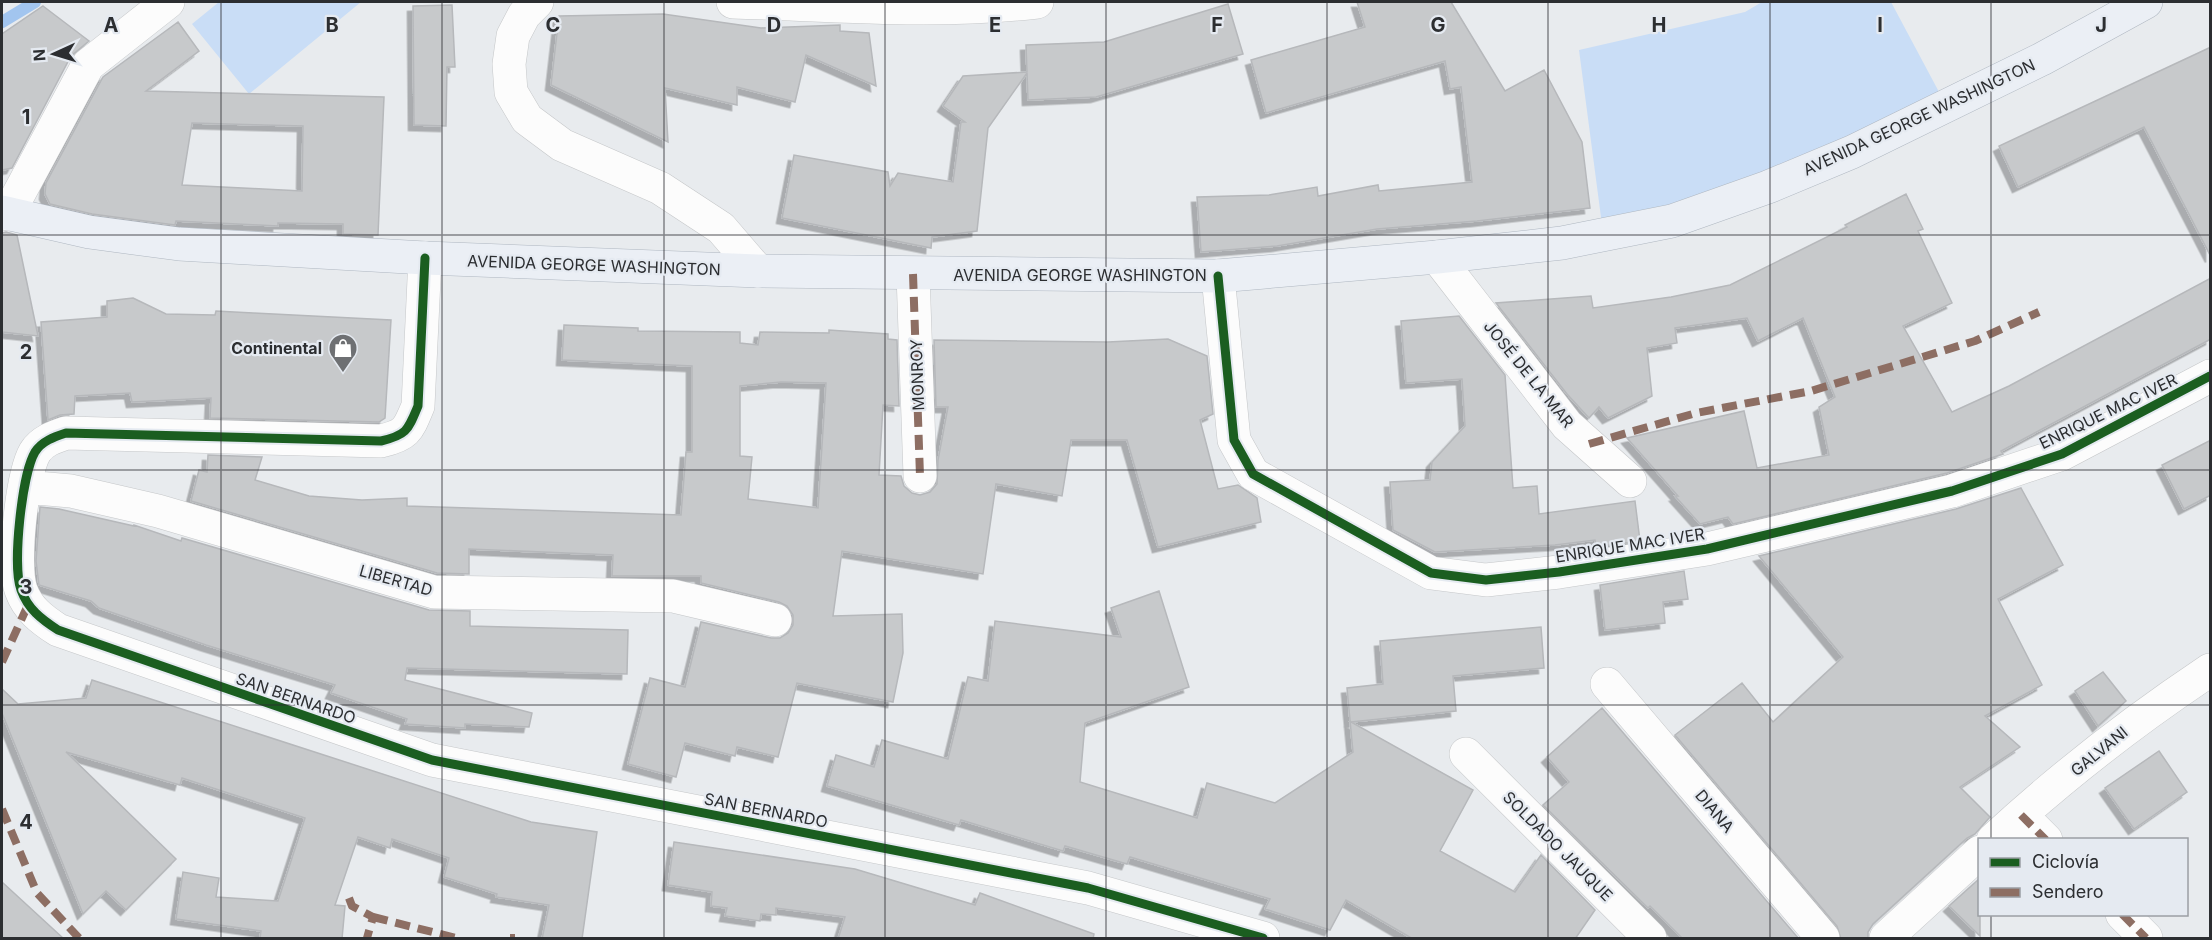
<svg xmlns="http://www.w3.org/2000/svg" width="2212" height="940" font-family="Inter,sans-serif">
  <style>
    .green { fill: #c9ddf6 }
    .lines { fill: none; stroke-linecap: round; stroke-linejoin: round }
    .stream { stroke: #a2c5ef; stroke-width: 12 }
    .building { fill: #c7c9cb; stroke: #b6b8bb; stroke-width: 1.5; fill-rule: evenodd; filter: url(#shadow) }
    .minor-casing { stroke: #c5c7c9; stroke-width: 34 }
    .major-casing { stroke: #afb7c1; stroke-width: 34 }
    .minor { stroke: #fcfcfc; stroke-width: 33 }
    .major { stroke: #ebeff5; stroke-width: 33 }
    .quiet { stroke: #8d6e63; stroke-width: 8; stroke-dasharray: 15 8; stroke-linecap: butt }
    .cycleway-casing { stroke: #e5eaf1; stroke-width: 13 }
    .cycleway { stroke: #1b5e20; stroke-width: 9 }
    .grid { fill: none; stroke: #2c2e31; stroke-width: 1.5; stroke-opacity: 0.55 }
    .labels { text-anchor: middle; stroke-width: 4.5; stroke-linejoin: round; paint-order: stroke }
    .street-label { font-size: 16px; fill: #2c2e31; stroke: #e5eaf1 }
    .poi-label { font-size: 16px; font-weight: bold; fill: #2c2e31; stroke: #e5eaf1; text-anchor: end }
    .grid-label { font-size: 20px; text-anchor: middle; font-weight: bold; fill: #2c2e31; stroke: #e5eaf1; stroke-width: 4.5; stroke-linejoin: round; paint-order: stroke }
  </style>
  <defs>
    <filter id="shadow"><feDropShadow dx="-5.5" dy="5.5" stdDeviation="0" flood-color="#0004"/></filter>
  </defs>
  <rect width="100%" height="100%" fill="#e8ebee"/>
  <path class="green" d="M219,2H361L249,94L192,24Z
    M1762,2H1891L1947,107L1604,240L1579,50L1745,12Z"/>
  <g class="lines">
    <path class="stream" d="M2,22L35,2"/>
  </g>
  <path class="building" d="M1357,2H1451L1505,91L1544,70L1582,142L1590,208L1477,221L1377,229L1277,246L1201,252L1197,197L1269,195L1317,187L1318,196L1378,185L1379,191L1472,182L1461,87L1450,89L1445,61L1266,113L1251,60L1365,27Z
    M1228,4L1243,54L1096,97L1028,100L1027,73L988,128L977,231L932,237L931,248L782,218L794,155L888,172L890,186L898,173L953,182L961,122H965L943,106L963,76L1027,72L1026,45L1104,42Z
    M452,5L455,67H447L446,126L414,125L413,6Z
    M43,6L89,41L71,56L12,168L2,170V34Z
    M663,14L761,28L840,25V31L869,33L876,86L806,55L795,102L737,87V105L665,88L668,142L551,85L559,16Z
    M178,22L199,51L146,91L384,97L378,235L343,234V224L278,223V226L176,221L175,225L92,214L50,204L45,194L46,183L103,77ZM192,123L303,126L302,191L182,185Z
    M2211,47V257L2144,127L2018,187L1999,146Z
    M1906,194L1923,229L1918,231L1952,303L1903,326L1952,412L2009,386L2211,278V339L2001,451L2003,454L1947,473L1733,524L1728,517L1700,524L1675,496H1678L1627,438L1744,411L1757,468L1829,455L1819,407L1835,397L1803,318L1758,341L1747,318L1675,328L1677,343L1647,348L1652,396L1608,418L1599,407L1589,418L1567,394L1496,303L1591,296L1593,308L1671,297L1730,285L1847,227L1845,225Z
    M6,232L17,235L38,336L2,332V233Z
    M133,298L166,314L215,315L216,311L391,320L385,418L379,422L210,418L211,398L132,402L130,393L75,396L74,414L60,415L48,420L41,322L107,317V301Z
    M1459,316L1505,375L1513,488L1537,486L1539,514L1635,501L1640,541L1596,547L1595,540L1555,545L1435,552L1393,530L1390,482L1430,480L1432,462L1465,426L1462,379L1406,383L1401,321Z
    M564,325L638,328V331L740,332V343L758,345L760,332L829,333V330L888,334V339L897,340L899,406L883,405L879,475L901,476L904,486L912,493L920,495L930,492L937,484L938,460L948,407H936L934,340L1108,342L1168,339L1207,356L1213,414L1200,420L1218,489L1238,485L1257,498L1261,522L1158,547L1127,440H1071L1062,496L996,484L983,574L842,551L833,616L902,614L903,653L893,702L797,683L778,757L737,747L735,756L685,743L676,777L628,764L650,678L685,687L701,622L771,638H780L788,633L793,625V615L787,606L779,602L701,583V576H612L613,555L469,549V574L437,573L191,501L199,470L207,472L208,455L262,457L255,480L309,496L362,500L407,498V506L681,515L686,452H692V366L562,360ZM781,382L826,383L818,508L748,499L752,457L740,456V386Z
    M2211,440V495L2184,509L2162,465Z
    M2021,488L2063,565L1998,599L2042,685L1985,716L2020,747L1960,787L1990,817L1975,834L1967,838L1873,924L1868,932V939H1841L1837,926L1675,735L1742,683L1773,722L1843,657L1759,556L1956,509Z
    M40,507L59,509L134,526V525L181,541L182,538L429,610L470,611V626L628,630L627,674L407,668L405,680L532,713L529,727L465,724V728L405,724L407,719L331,693L335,685L206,645L99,608L91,601L39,585L36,561Z
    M1684,571L1688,599L1663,602L1665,623L1605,630L1600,585Z
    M1159,591L1189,687L1085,723L1080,782L1197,818L1207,783L1275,803L1353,752L1347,688L1383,684L1380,641L1541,627L1544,668L1453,676L1456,711L1351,722L1473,790L1440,851L1515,892L1541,855L1595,910L1575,939H1413L1346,900L1330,930L1265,909L1270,899L1130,857L1127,864L1065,846L1063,851L961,820L959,825L827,786L836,755L874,767L882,740L948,759L968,677L988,681L995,621L1121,637L1111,608Z
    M2103,672L2126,701L2098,726L2075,691Z
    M92,680L531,822L597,832L582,939H542L549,905L496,897L497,894L444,877L449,858L392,839L390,848L358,837L335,905L345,906L342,939H260L261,931L176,919L183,872L219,878L216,897L278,901L305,818L182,778L180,785L66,752L176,859L126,910L106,891L83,914L2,713V689L18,704L86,698Z
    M1602,708L1799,939H1683L1650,906L1648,908L1543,805L1569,782L1547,757Z
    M2159,751L2187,792L2134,829L2105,788Z
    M674,842L855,869L975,905L980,893L1094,934L1093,939H838L845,917L776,908V915L761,914L760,921L725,916L727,908L711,906L712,892L668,885Z
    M1979,879H1980V936L1949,906Z
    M2,882L64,939H2Z"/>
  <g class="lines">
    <g class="minor-casing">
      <path id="minor" d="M537,2L524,15L513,36L509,64L511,92L527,119L562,145L660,188L721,228L758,271
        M733,2C834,5 937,14 1037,2
        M8,214L88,65L168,2
        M1437,257L1567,425L1630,481
        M425,258L418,406C408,430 407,435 381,441L66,433C54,437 42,441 35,452C22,474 12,565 21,590C28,609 41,619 58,630L432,760L1088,888L1263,938
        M913,274L920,476
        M1218,276L1234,440L1253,474L1431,573L1486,580L1559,572L1707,549L1952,491L2062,454L2210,376
        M25,487L71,491L158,511L434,592L673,596L775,620
        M1607,684L1823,938
        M1466,754L1650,938
        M2021,815L2046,840
        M1993,840C2060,778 2135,720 2210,670
        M2122,914L2146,938
        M1886,938L1980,852"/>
    </g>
    <g class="major-casing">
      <path id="major" d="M2,212L89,232L179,244L425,258L758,271L1218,276L1437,257L1562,243L1672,221L1768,187L1852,152L2042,59L2146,2"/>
    </g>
    <use href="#minor" class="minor"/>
    <use href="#major" class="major"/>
    <path class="quiet" d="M913,274L920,476
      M1589,444L1696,413L1811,391L1975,341L2039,312
      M2,662L28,605
      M2,809L37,893L79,938
      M2021,815L2046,840
      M349,898L352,906L373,917L367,938
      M2122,914L2146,938
      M373,917L456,938
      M510,938H515"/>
    <g class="cycleway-casing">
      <path id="cycleway" d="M425,258L418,406C408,430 407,435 381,441L66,433C54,437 42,441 35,452C22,474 12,565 21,590C28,609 41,619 58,630L432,760L1088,888L1263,938
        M1218,276L1234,440L1253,474L1431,573L1486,580L1559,572L1707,549L1952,491L2062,454L2210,376"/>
    </g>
    <use href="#cycleway" class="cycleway"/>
  </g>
  <path class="grid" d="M221,2V938M442,2V938M664,2V938M885,2V938M1106,2V938M1327,2V938M1548,2V938M1770,2V938M1991,2V840M2,235H2210M2,470H2210M2,705H2210M1991,914V938"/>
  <defs>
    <g id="shop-pin" transform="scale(1.5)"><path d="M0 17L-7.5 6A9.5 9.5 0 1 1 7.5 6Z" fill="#6e7073" stroke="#e5eaf1"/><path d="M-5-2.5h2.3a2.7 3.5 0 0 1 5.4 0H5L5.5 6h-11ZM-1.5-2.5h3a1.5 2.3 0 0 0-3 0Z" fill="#fff"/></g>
  </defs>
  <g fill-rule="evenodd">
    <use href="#shop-pin" x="343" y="348"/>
  </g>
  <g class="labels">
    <g class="street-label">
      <text transform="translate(1919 117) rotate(-25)" y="6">AVENIDA GEORGE WASHINGTON</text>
      <text transform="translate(594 265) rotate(2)" y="6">AVENIDA GEORGE WASHINGTON</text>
      <text x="1080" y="281">AVENIDA GEORGE WASHINGTON</text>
      <text transform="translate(1529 374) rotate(51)" y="6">JOSÉ DE LA MAR</text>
      <text transform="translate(917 375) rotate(-92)" y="6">MONROY</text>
      <text transform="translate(2108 411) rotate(-26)" y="6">ENRIQUE MAC IVER</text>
      <text transform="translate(1630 545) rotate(-9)" y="6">ENRIQUE MAC IVER</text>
      <text transform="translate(396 580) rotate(16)" y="6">LIBERTAD</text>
      <text transform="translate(296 698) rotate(19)" y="6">SAN BERNARDO</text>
      <text transform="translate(2099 751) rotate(-39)" y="6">GALVANI</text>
      <text transform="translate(766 810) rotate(11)" y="6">SAN BERNARDO</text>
      <text transform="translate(1715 811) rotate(50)" y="6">DIANA</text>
      <text transform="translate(1558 846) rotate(45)" y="6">SOLDADO JAUQUE</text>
    </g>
    <g class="poi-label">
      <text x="322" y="354">Continental</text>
    </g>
  </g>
  <g class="grid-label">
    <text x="111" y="32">A</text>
    <text x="332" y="32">B</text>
    <text x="553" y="32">C</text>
    <text x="774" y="32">D</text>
    <text x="995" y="32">E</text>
    <text x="1217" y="32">F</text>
    <text x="1438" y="32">G</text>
    <text x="1659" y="32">H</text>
    <text x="1880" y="32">I</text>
    <text x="2101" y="32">J</text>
    <text x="26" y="124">1</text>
    <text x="26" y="359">2</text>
    <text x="26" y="594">3</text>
    <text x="26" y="829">4</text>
  </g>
  <rect width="2212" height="940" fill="none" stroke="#2c2e31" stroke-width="6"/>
  <rect x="1978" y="838" width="210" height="78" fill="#e5eaf1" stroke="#9b9fa4" stroke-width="1.5"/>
  <rect x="1990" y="858" width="30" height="9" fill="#1b5e20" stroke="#9b9fa4" stroke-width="1.5"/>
  <text x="2032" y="868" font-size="18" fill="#2c2e31">Ciclovía</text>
  <rect x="1990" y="888" width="30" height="9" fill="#8d6e63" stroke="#9b9fa4" stroke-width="1.5"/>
  <text x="2032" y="898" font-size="18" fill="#2c2e31">Sendero</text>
  <g transform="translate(54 54) rotate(266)" stroke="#e5eaf1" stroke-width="4.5" paint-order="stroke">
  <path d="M0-4.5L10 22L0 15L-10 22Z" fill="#2c2e31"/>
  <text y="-9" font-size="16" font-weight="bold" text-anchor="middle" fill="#2c2e31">N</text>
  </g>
</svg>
